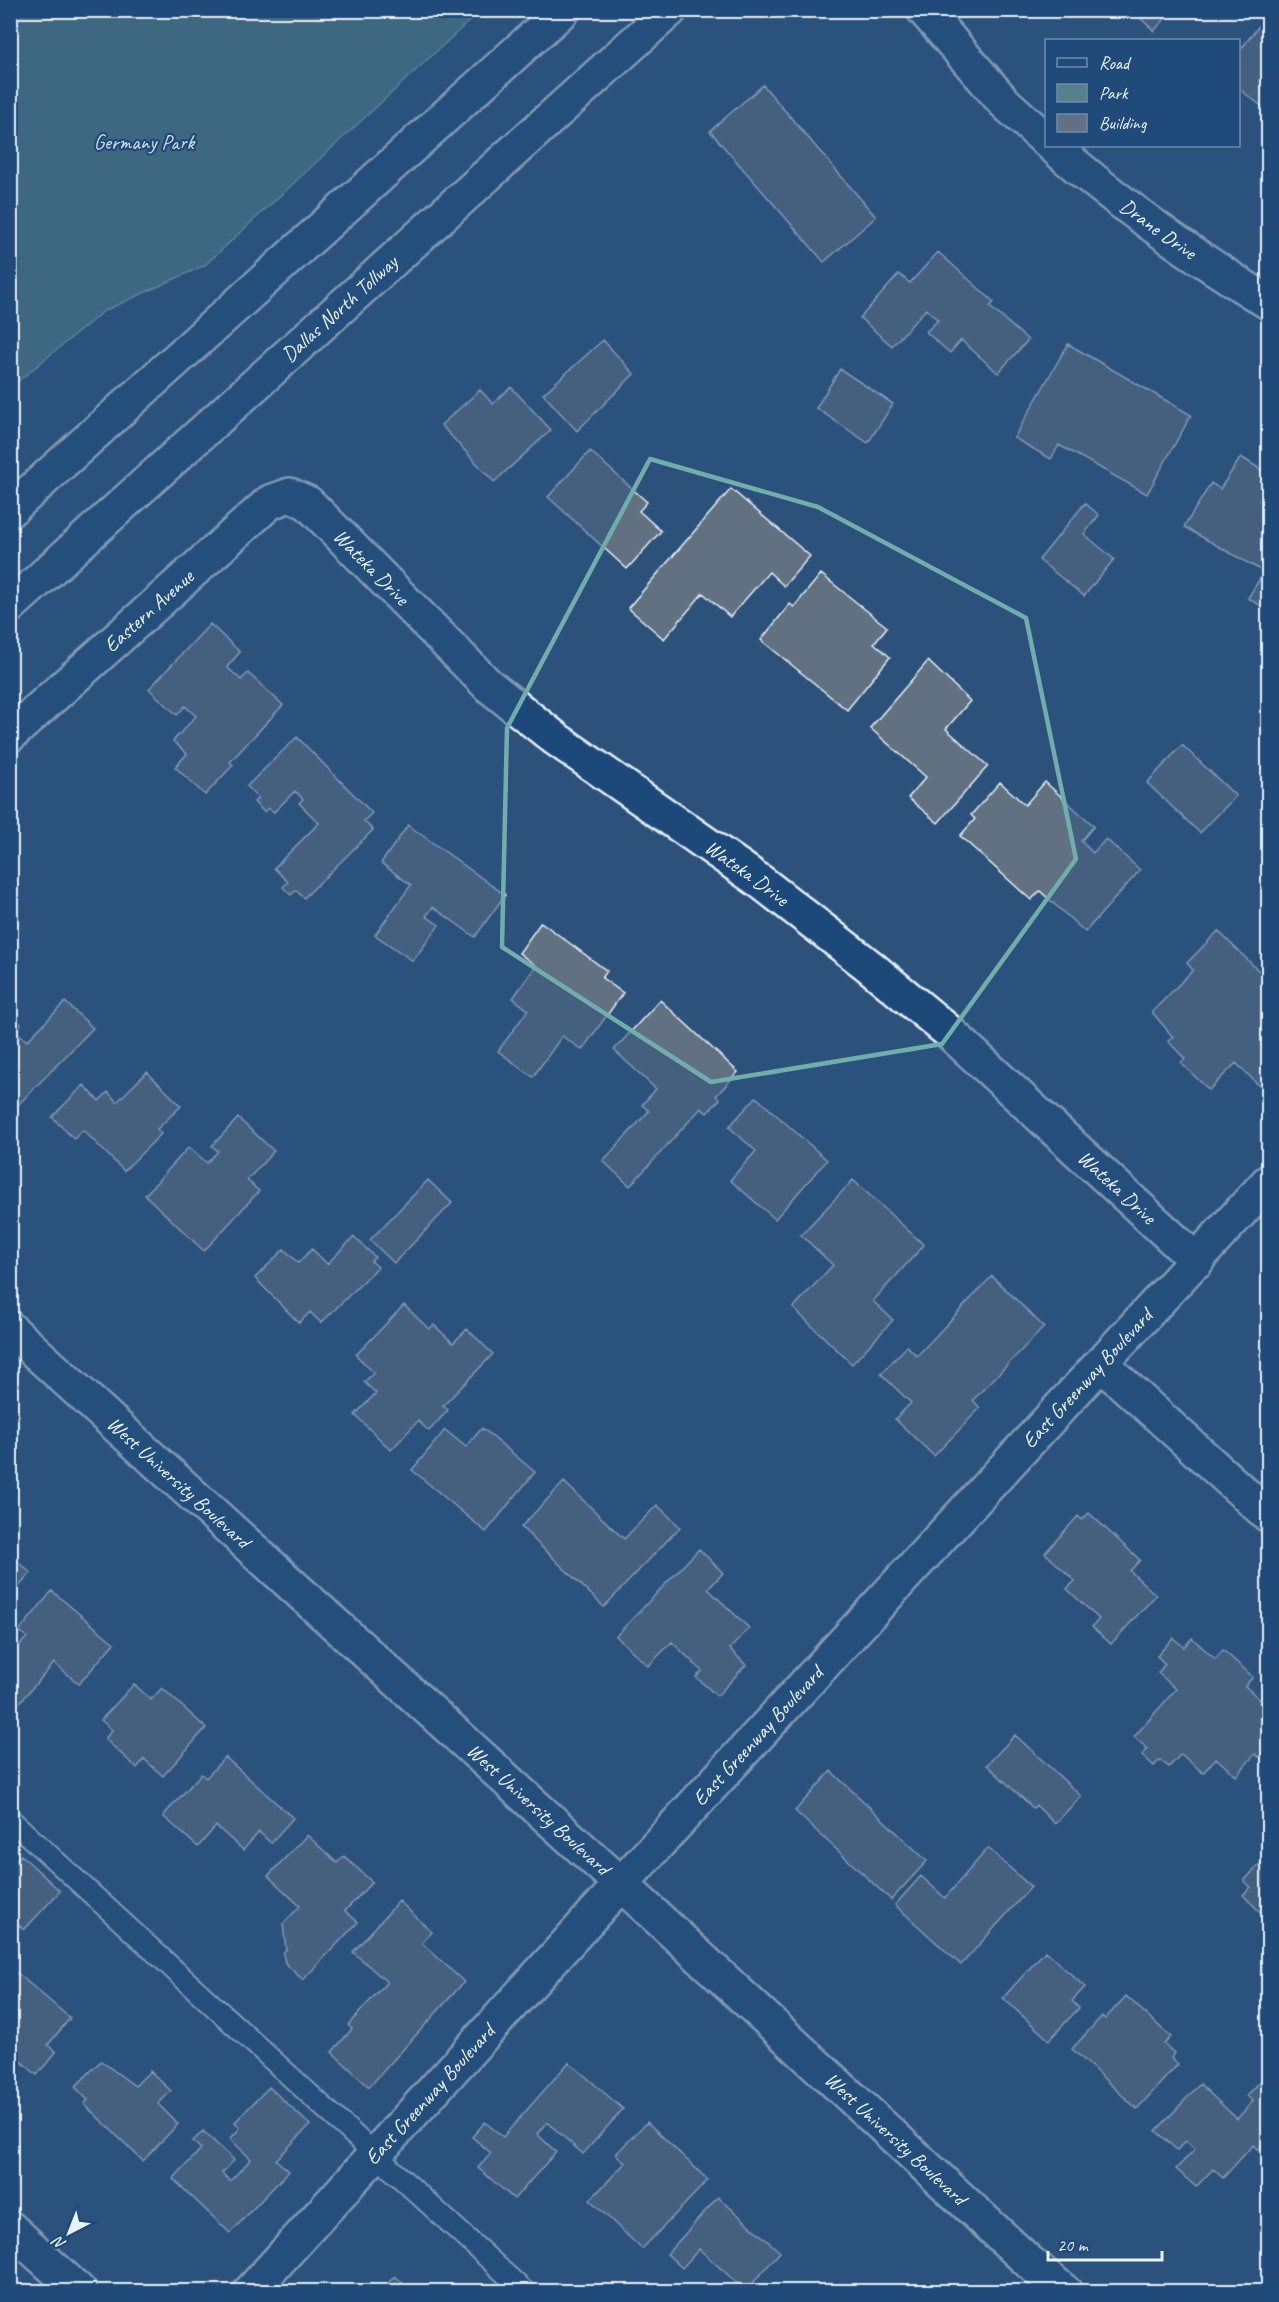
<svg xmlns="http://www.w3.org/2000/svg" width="1279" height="2302" font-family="Caveat,sans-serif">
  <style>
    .green { fill: #54818a; stroke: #9eb9c1; stroke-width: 1.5 }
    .building { fill: #627182; stroke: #e8f1f8; stroke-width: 1.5 }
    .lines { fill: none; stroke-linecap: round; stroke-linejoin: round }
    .lane-casing { stroke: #e8f1f8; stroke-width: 24 }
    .street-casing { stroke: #e8f1f8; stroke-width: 38 }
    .secondary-casing { stroke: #e8f1f8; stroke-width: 38 }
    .highway-casing { stroke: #e8f1f8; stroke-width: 38 }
    .lane { stroke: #1f4a7a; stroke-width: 20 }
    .street { stroke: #1f4a7a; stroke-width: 33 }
    .secondary { stroke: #1f4a7a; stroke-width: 33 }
    .highway { stroke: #1f4a7a; stroke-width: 33 }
    .marked { fill: none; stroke: #71adac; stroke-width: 4.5; stroke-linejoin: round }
    .labels { text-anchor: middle; stroke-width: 4.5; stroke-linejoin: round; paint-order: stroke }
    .park-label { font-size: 21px; fill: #d2e0e8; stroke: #1f4a7a }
    .street-label { font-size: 21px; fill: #e8f1f8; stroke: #1f4a7a }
  </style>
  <rect width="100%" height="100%" fill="#2c527c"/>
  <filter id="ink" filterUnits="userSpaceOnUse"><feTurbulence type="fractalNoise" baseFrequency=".0167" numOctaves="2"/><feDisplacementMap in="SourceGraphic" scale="12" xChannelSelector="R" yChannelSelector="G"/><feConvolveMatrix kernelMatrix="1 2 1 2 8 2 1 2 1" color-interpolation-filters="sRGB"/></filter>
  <g filter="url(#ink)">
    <path class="green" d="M11,10H480V11L205,265L104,311L11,387Z"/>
    <path class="building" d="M1132,10H1173L1154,31Z
      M1268,14V111L1238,88V53Z
      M763,85L876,217L824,262L710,131Z
      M938,252L994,302L990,307L1028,340L998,373L961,340L950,353L926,332L938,320L926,309L892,346L860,318L899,274L910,283Z
      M603,340L634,374L577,431L543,394Z
      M1068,344L1191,415L1147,494L1059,445L1051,459L1014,438Z
      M840,369L893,404L868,443L816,408Z
      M511,387L551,430L494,482L441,425L480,390L493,404Z
      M590,451L647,502L639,511L661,531L627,569L548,497Z
      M1241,457L1268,474V486L1259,500L1268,506V610L1248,598L1264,572L1184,527L1211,483L1220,489Z
      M731,489L810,556L784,586L769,572L730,617L703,593L664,639L628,608Z
      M1085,503L1099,515L1084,534L1114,559L1084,596L1039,560Z
      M821,574L887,627L874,643L890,657L847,710L761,640L790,604L794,607Z
      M210,624L240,652L227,667L241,680L248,673L283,705L230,762L233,765L205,795L175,767L187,754L173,741L196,716L185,706L177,715L149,689Z
      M928,661L970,701L946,729L988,766L938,823L908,798L926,777L870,728Z
      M297,737L372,813L364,821L373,830L304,898L296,890L291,895L283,887L288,882L274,868L319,823L299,803L303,799L295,791L274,812L268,808L264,812L254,802L258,798L247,786Z
      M1182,745L1236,796L1200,833L1147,783Z
      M1000,782L1025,805L1045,782L1094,826L1081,841L1093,853L1106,839L1140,870L1085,932L1040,891L1031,900L960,836L975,819L971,815Z
      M408,825L505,895L475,937L433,907L426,916L439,925L413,961L375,935L411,885L381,863Z
      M541,922L607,971L602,978L623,993L582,1050L562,1036L533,1077L498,1051L528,1010L513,998L536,966L519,953Z
      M1218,931L1261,973L1267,967L1268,969V1029L1263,1035L1268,1040V1089L1266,1092L1236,1063L1209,1090L1181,1063L1185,1059L1168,1041L1173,1037L1152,1012L1193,970L1187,963Z
      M660,1000L738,1072L716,1096L720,1099L707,1113L701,1108L630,1186L603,1161L649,1111L642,1105L656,1089L614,1050Z
      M65,1002L93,1028L17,1106L10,1099V1014L21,1024L15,1030L27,1041Z
      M147,1072L181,1106L157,1129L161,1134L124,1171L83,1130L74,1139L52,1117L84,1085L99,1101L108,1092L117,1102Z
      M756,1097L827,1160L775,1219L730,1180L756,1151L729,1127Z
      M238,1118L274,1151L247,1180L259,1191L204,1251L145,1195L189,1147L207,1163L218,1151L212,1146Z
      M428,1180L452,1203L394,1263L370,1240Z
      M853,1180L924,1245L873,1301L893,1320L852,1364L793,1308L833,1265L801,1235Z
      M354,1237L375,1257L371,1261L378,1267L321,1323L310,1312L299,1323L255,1278L284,1249L298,1263L312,1249L327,1264Z
      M992,1276L1044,1327L973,1400L980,1408L934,1456L895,1419L911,1403L881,1374L907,1346L917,1356Z
      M404,1305L429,1329L434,1325L453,1343L467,1329L493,1354L443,1406L448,1410L429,1431L418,1421L391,1450L355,1415L376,1393L364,1382L374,1373L356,1355Z
      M1268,1343V1356L1262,1350Z
      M482,1428L535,1472L486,1532L412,1470L445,1430L466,1447Z
      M564,1482L624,1539L657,1505L680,1527L604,1607L521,1527Z
      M1089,1513L1140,1560L1130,1571L1156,1595L1111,1644L1092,1627L1099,1619L1067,1589L1075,1581L1045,1553L1078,1516L1082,1520Z
      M699,1549L723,1573L708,1589L749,1628L730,1649L746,1665L717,1696L696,1677L702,1671L672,1642L648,1666L616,1636Z
      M10,1555L31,1573L10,1596Z
      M52,1591L114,1643L79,1684L54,1663L20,1702L10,1694V1656L27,1637L19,1631Z
      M1173,1638L1184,1647L1192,1638L1215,1659L1223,1650L1253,1677L1245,1686L1268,1707V1747L1259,1757L1255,1754L1236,1776L1216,1758L1203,1773L1181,1754L1169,1767L1160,1760L1154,1766L1142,1755L1148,1749L1134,1737L1176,1689L1158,1673L1165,1664L1157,1656Z
      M134,1684L151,1700L162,1688L206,1728L163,1776L144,1759L137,1768L105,1739L112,1730L101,1720Z
      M1015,1735L1081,1796L1055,1824L1036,1805L1033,1808L987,1765Z
      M225,1757L293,1818L271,1843L259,1832L243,1850L216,1826L198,1847L163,1816L201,1774L206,1778Z
      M831,1771L927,1861L891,1900L795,1811Z
      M307,1835L337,1863L344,1856L372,1882L345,1911L358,1922L303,1980L285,1963L283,1953L286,1950L283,1924L300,1906L268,1876Z
      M988,1848L1031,1887L961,1965L895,1905L921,1876L945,1898Z
      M21,1855L60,1891L24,1930L10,1917V1867Z
      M1268,1855V1920L1243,1895L1251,1887L1244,1881Z
      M399,1901L432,1932L422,1943L464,1982L369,2087L332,2052L352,2029L348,2025L387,1982L353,1952Z
      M1045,1951L1085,1987L1072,2001L1079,2008L1049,2040L1003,1998Z
      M11,1968L70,2018L48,2045L56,2052L37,2075L10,2052Z
      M1126,1996L1171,2037L1164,2044L1174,2053L1171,2058L1178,2064L1137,2109L1072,2049L1102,2016L1105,2019Z
      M101,2061L135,2086L150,2071L171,2091L158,2104L178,2124L143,2161L84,2104L88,2100L75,2087Z
      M569,2062L623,2109L583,2154L547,2122L537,2134L556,2152L514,2199L478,2168L491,2153L472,2137L485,2122L503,2137Z
      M1268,2073V2139L1258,2150L1253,2145L1223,2178L1213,2169L1196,2187L1176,2169L1195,2149L1186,2141L1177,2150L1156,2131L1200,2084L1237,2119L1253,2101L1247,2096Z
      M269,2087L310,2125L276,2160L289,2171L230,2233L173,2179L201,2149L193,2141L203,2131L234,2160L222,2173L230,2181L251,2159L230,2139L240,2128L235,2122Z
      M647,2122L708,2180L642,2249L590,2200L625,2163L616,2154Z
      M718,2197L780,2252L746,2291L699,2249L682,2268L667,2254Z
      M395,2276L412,2292H379Z
      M820,2285L826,2292H814Z"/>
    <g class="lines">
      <g class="lane-casing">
        <path id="lane" d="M10,1819L525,2292"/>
      </g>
      <g class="street-casing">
        <g id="street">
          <path d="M924,10L1004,102L1046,140"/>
          <path id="s1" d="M1053,146C1120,205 1192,255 1268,302"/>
          <path id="s2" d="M10,735L270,502L290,495L308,503L488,685L556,739L761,882L868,965L948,1031L1197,1261"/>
          <path d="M1101,1364L1268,1515"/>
          <path d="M10,2228L80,2292"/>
          <path id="s3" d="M250,2292L621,1884L1268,1182"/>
        </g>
      </g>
      <g class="secondary-casing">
        <g id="secondary">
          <path id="s4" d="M10,1329L621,1884L1028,2261L1065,2292"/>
        </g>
      </g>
      <g class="highway-casing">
        <g id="highway">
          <path d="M10,510L563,10"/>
          <path id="s5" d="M10,606L670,10"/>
        </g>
      </g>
      <use href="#lane" class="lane"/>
      <use href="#street" class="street"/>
      <use href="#secondary" class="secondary"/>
      <use href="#highway" class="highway"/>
    </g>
  </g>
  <path d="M0 0H1279V2302H0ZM650,459L818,507L1026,618L1076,859L942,1044L711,1082L502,947L507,728Z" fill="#2c527c" fill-opacity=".55" fill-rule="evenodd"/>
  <path class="marked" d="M650,459L818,507L1026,618L1076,859L942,1044L711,1082L502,947L507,728Z"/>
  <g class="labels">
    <g class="park-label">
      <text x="144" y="149">Germany Park</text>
    </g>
    <g class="street-label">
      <text dy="7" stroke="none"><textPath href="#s1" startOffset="134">Drane Drive</textPath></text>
      <text dy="7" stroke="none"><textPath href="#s5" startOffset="444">Dallas North Tollway</textPath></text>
      <text dy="7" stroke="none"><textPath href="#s2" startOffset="480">Wateka Drive</textPath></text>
      <text dy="7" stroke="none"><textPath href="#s2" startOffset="186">Eastern Avenue</textPath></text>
      <text dy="7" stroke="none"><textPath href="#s2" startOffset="966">Wateka Drive</textPath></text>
      <text dy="7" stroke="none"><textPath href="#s2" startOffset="1452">Wateka Drive</textPath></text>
      <text dy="7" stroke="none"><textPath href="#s3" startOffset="1239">East Greenway Boulevard</textPath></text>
      <text dy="7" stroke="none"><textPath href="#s4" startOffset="228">West University Boulevard</textPath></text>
      <text dy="7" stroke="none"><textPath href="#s3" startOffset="753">East Greenway Boulevard</textPath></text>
      <text dy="7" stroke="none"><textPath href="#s4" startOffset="714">West University Boulevard</textPath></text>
      <text dy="7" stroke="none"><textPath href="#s3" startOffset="267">East Greenway Boulevard</textPath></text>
      <text dy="7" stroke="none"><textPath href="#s4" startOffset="1200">West University Boulevard</textPath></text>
    </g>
  </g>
  <rect width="1279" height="2302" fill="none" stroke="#1f4a7a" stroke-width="36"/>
  <rect x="18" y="18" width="1243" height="2266" fill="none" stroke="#e8f1f8" stroke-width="2" filter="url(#ink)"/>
  <rect x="1045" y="39" width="195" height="108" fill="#1f4a7a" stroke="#6f8dac" stroke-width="1.5"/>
  <rect x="1057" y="58" width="30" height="9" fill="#1f4a7a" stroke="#6f8dac" stroke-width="1.5"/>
  <text x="1099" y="69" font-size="18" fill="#e8f1f8">Road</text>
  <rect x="1057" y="84" width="30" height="18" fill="#54818a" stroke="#6f8dac" stroke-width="1.5"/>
  <text x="1099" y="99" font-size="18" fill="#e8f1f8">Park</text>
  <rect x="1057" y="114" width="30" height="18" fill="#627182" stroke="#6f8dac" stroke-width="1.5"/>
  <text x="1099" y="129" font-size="18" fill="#e8f1f8">Building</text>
  <g transform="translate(69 2233) rotate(222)" stroke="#1f4a7a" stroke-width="4.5" paint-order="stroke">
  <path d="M0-4.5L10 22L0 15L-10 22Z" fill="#e8f1f8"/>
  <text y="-9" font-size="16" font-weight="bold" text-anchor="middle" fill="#e8f1f8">N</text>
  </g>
  <path d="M1048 2251v9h114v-9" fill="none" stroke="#e8f1f8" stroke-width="3"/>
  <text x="1057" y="2251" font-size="18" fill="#e8f1f8" stroke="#1f4a7a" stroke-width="4.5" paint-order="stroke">20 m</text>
</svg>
